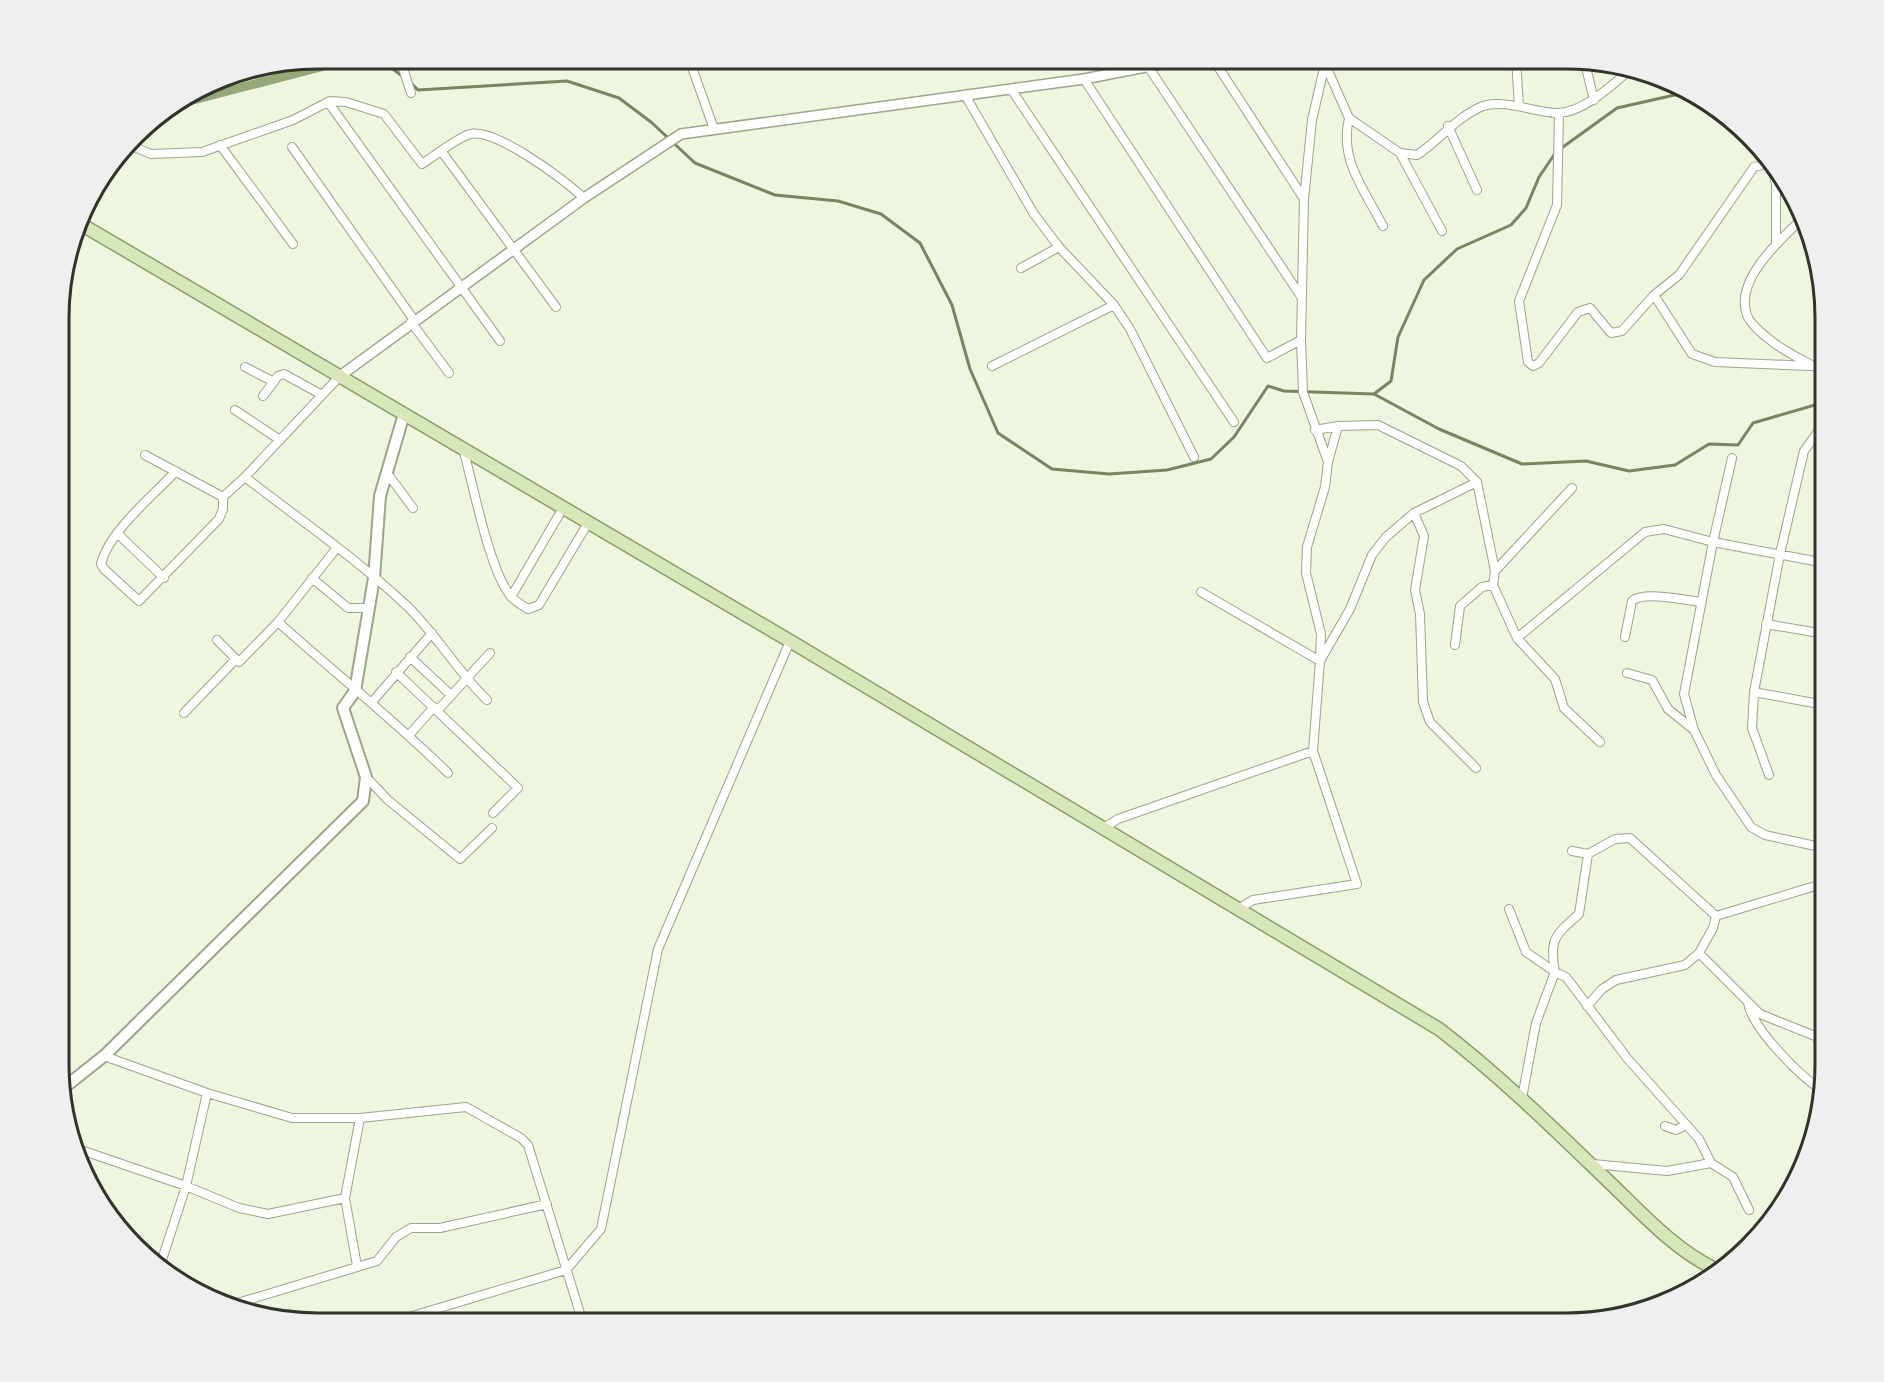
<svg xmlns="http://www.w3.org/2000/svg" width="1884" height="1382" font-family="'PT Serif',serif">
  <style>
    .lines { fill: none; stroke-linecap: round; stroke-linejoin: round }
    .stream { stroke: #778561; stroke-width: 3 }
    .canal { stroke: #96a878; stroke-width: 9 }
    .minor-casing { stroke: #9ca58d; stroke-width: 10 }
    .tertiary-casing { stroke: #9ca58d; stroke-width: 12 }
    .secondary-casing { stroke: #9ca58d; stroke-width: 14 }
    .primary-casing { stroke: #8b9e6a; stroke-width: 15 }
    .minor { stroke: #fff; stroke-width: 8 }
    .tertiary { stroke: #fff; stroke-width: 9 }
    .secondary { stroke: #fff; stroke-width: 10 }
    .primary { stroke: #d7e7ba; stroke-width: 12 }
    .rim { fill: none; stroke: #30342a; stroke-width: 3 }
  </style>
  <rect width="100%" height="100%" fill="#edf7dd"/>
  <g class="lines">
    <path class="stream" d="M380,59L402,76
      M412,84L418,90L567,81L619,98L651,122L695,163L775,195L838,201L881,214L920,243L952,305L970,369L998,433L1052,469L1109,474L1167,470L1211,459L1234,437L1268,386L1284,391L1374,394L1439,429L1522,464L1586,461L1629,471L1675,465L1709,444L1738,445L1753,423L1825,402
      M1374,394L1391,381L1398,337L1424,280L1457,249L1511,225L1526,208L1539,177L1556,152L1617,108L1688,92"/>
    <path class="canal" d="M178,104L351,59"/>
    <g class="minor-casing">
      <path id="minor" d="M400,59L411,93
        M689,59L714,129
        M1213,59L1304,199
        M1251,59L1325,64L1349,118L1400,153L1417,155C1440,140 1456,117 1483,106C1503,99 1535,112 1556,113C1582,114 1612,85 1630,70
        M1516,59L1519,106
        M1584,59L1594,100
        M1161,64L1194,59
        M1149,68L1302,298
        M1084,79L1267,358L1301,340
        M1011,89L1234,422
        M965,95L1034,214L1059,247L1114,305L1130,329L1194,457
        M328,102L500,341
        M1559,114L1557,205L1519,301L1528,362L1533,366L1539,363L1578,312L1590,308L1611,333L1622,331L1654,295L1679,275L1754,167L1767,164
        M1349,118C1339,160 1364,189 1383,226
        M1448,126L1477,190
        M130,145L151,154L202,152L293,120L330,101L346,102L384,114L422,164C434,156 457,138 470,134C496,128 564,180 584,198
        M220,145L293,244
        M292,147L414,320
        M442,152L556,307
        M1400,153L1442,231
        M1773,171L1776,184V244
        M1803,218C1781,239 1734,280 1747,315C1749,322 1762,334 1769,339C1785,353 1807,361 1825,373
        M1021,268L1059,247
        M1654,295L1692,354L1715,362L1811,366
        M411,322L449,373
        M992,366L1114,305
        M245,367L274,382
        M340,376L245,477C299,519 357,559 407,606C437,635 457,671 487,700
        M263,396L278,376L284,374L322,395
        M235,410L280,440
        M1315,430L1338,426L1378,425L1461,466L1477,482L1495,571L1493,585
        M463,448C473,484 489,569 510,595C514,601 522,605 528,609L539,605L588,523
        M145,455L223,497
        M1328,462L1338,426
        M176,471C153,496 109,531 101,564L104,569L139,601L219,519L223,509V497L245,477
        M387,473L413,508
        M1414,513L1424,536L1415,590L1420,614L1423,702L1430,722L1476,768
        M117,533L164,578
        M1495,571L1572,488
        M312,578L348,608H369
        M1201,592L1320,661L1321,634L1306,573L1307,547L1325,487L1328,462L1303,392L1301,340L1304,199L1312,120L1325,64
        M511,597L563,508
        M278,622C335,673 394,720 448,773
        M1766,624L1825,634
        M1625,637L1632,601C1644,591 1685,600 1701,602
        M1517,638L1555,679L1564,708L1600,742
        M217,640L239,662L278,622L336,549
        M1455,645L1460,606L1482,587L1493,585L1517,638L1645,532L1664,529L1713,542L1825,563
        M410,657L451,695
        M396,672L518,788L493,813
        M1627,673L1652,680L1668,709L1694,730L1716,775L1751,827L1765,835L1825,848
        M1754,692L1825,705
        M372,702L432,633
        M438,710L490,653
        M184,713L236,659
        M1694,730L1684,694L1713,542L1732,458
        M409,735L434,707
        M1769,775L1752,728L1754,692L1780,554L1804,451L1825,422
        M366,777L388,800L460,859L492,828
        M1102,829L1118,819L1313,751
        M1572,851L1588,854L1615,839L1630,838L1716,916L1825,883
        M1588,854L1579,914C1555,935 1549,939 1555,972L1566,977L1627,1058L1699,1139L1711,1163
        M1238,909L1253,900L1357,884L1313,751L1320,661L1350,609L1372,555L1386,537L1414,513L1477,482
        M1509,909L1526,952L1555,972L1536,1023L1522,1098
        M1716,916L1713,928L1699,953L1760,1014L1825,1040
        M1748,1002C1751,1028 1801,1077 1823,1091
        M1587,1006L1602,989L1616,980L1685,965L1699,953
        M1816,1037L1825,1054
        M104,1056L207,1093L292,1118H360L466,1107L521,1138L528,1145L583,1323
        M1665,1126L1676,1130L1686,1125
        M78,1149L186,1186L239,1208L268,1214L345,1198
        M1593,1164L1667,1171L1711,1163L1733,1177L1749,1210
        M357,1266L345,1198L360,1118
        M159,1269L186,1186L207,1093
        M228,1306L377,1261L396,1237L411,1228H440L547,1204
        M389,1323L566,1270L601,1229L658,949L790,641"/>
    </g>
    <g class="tertiary-casing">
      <path id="tertiary" d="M340,376L584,198L681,134L1084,79L1161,64L1160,59"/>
    </g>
    <g class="secondary-casing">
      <path id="secondary" d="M61,1090L104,1056L363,801L366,777L343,708L355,691L374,578L380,496L404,414"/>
    </g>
    <g class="primary-casing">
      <path id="primary" d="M79,223L790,641L1439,1029C1499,1075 1552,1127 1606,1179C1639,1210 1673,1249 1715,1269"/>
    </g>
    <use href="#minor" class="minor"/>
    <use href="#tertiary" class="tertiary"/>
    <use href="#secondary" class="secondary"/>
    <use href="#primary" class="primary"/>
  </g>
  <path d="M0 0H1884V1382H0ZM318 69H1566A249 249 0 0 1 1815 318V1064A249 249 0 0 1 1566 1313H318A249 249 0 0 1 69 1064V318A249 249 0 0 1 318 69Z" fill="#eeefee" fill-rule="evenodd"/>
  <path class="rim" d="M318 69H1566A249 249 0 0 1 1815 318V1064A249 249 0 0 1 1566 1313H318A249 249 0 0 1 69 1064V318A249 249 0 0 1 318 69Z"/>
</svg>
